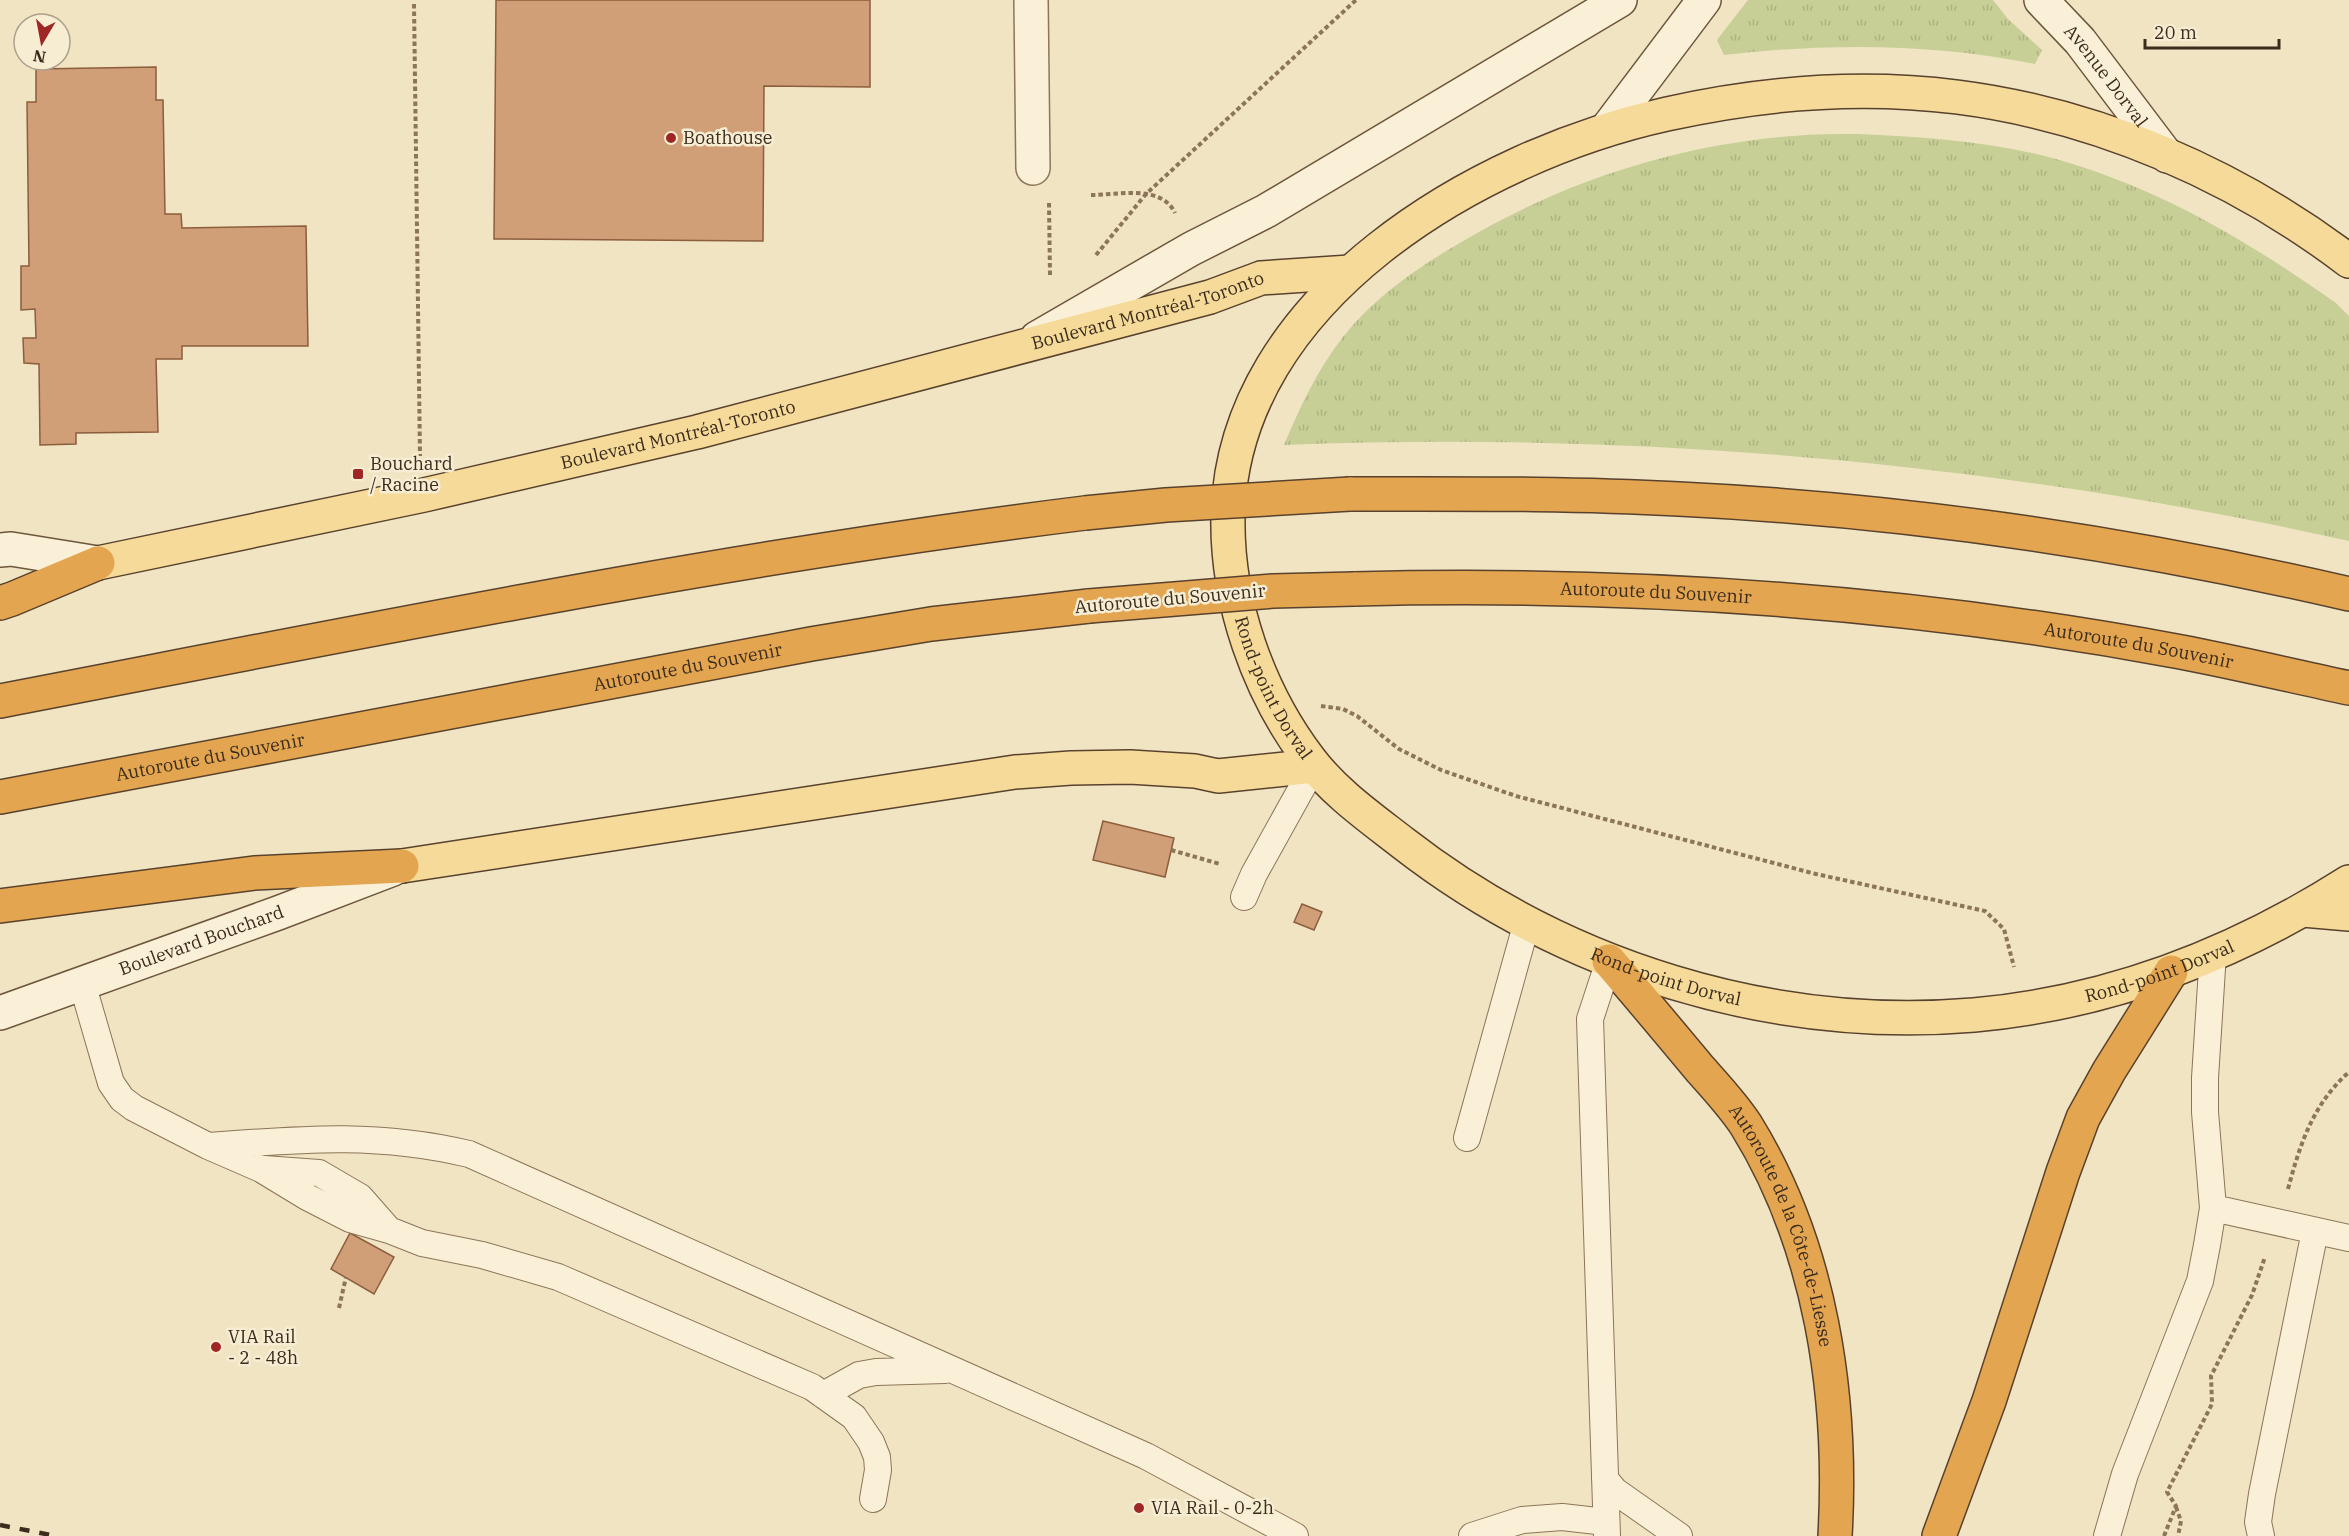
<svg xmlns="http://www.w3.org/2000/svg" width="2349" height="1536" font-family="'IBM Plex Serif',serif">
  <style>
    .grass { fill: url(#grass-tufts) }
    .building { fill: #d09e77; stroke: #8c5e3d; stroke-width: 1.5 }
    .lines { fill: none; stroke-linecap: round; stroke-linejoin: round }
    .lane-casing { stroke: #8c7559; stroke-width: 28 }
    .street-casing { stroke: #8c7559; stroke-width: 36 }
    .secondary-casing { stroke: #6d563c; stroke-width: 36 }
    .primary-casing { stroke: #59422d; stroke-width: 36 }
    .highway-casing { stroke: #59422d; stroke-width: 36 }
    .path { stroke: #8c7559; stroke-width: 4; stroke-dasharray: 4.5 3; stroke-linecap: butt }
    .lane { stroke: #faf0d7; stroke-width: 26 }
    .street { stroke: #faf0d7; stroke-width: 33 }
    .secondary { stroke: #faf0d7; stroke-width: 33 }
    .primary { stroke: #f5da99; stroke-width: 33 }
    .highway { stroke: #e3a550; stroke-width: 33 }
    .rail { stroke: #3b2c1e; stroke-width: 4.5; stroke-dasharray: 10 10; stroke-linecap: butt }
    .highway-bridge-casing { stroke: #59422d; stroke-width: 36; stroke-linecap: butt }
    .highway-bridge { stroke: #e3a550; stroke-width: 33 }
    .poi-dot { fill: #9e2726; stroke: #f7edd3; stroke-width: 2 }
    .labels { text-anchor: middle; stroke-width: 5; stroke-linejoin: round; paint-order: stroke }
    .street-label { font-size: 18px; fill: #3b2c1e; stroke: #f7edd3 }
    .poi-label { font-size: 18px; fill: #3b2c1e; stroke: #f7edd3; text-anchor: start }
  </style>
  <defs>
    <pattern id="grass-tufts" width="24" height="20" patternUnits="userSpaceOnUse" patternTransform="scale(1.5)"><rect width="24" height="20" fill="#c7cf96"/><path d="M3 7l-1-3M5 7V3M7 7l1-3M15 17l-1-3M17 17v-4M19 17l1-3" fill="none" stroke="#acb281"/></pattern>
  </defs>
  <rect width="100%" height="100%" fill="#f0e4c3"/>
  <path class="grass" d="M1748,0H1993L2008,19L2042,50L2035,64C1932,43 1827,43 1724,55L1717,40Z
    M1857,134C1924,137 1991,141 2056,159C2161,189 2248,241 2336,303L2349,316V541C2000,463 1642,431 1284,445C1300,407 1317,370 1343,337C1375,297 1414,270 1458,244C1560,183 1675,145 1793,136C1814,134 1836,134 1857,134Z"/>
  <path class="building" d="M496,0H870V87L764,86L763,241L494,239Z
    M156,67V100H163L165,214H181L182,228L306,226L308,346H182V359H156L158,432L76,433V444L40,445L39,364L24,363L23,338H36L35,309L21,310V266H29L27,102H36V69Z
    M1103,821L1174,838L1165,877L1093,860Z
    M1302,904L1322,912L1314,930L1294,922Z
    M350,1233L394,1257L374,1294L331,1269Z"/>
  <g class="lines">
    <g class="lane-casing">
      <path id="lane" d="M1244,897L1254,874L1314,766
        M82,983L111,1083L122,1099L134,1108L208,1146L261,1169L307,1197L350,1219L389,1230L422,1243L482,1255L558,1277L812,1387L854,1417L871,1442L877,1457L878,1470L873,1499
        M1467,1138L1527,922
        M208,1146C301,1139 378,1132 469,1154L1146,1456L1295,1536
        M264,1169L319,1173L360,1197L389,1230
        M2213,1208L2349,1238
        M823,1395L859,1375L876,1372L945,1370
        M1605,1479L1615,1491L1679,1536
        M1472,1536L1522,1520L1562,1517L1606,1522
        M1607,1536L1590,1019L1609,961
        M2107,1536L2125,1474L2200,1281L2207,1245L2213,1208L2205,1112V1078L2213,953
        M2261,1536L2258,1522L2262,1494L2315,1231"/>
    </g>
    <g class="street-casing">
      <path id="street" d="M1031,0L1033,168"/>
    </g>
    <g class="secondary-casing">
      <g id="secondary">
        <path id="s1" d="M2041,0L2080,41L2167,156"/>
        <path d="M1606,130L1704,0"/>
        <path d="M1037,338L1191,249L1266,211L1620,0"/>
        <path d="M0,550L11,549L98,563"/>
        <path id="s2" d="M0,1013L278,913L393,869"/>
      </g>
    </g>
    <g class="primary-casing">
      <g id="primary">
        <path id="s3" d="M2349,261C2236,175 2098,115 1957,97C1861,85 1761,93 1667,114C1479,155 1233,298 1228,515C1226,601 1258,692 1310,760C1335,793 1371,818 1403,843C1564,968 1771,1032 1974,1015C2110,1003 2234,955 2349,882"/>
        <path id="s4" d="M98,563L424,495L697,432L1210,297L1261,278L1350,272"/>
        <path d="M402,866L1015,772L1071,768L1130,767L1195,771L1218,776L1314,766"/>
        <path d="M2303,910L2349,914"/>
      </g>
    </g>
    <g class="highway-casing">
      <g id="highway">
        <path d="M1350,494C1460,494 1569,493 1679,499C1904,510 2130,543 2349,594"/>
        <path id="s5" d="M1354,589C1631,582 1909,601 2181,652C2238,663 2293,676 2349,688"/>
        <path d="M0,603L12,599L98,563"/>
        <path d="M0,701C360,632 721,558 1085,513"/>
        <path id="s6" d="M0,797L811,644L931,624L1089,606"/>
        <path d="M0,906L254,873L402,866"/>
        <path id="s7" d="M1609,961C1640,997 1670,1033 1700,1069C1716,1087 1733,1105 1746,1125C1821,1246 1843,1396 1835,1536"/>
        <path d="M1939,1536L1989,1401L2063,1172L2083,1118L2109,1071L2171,972"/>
      </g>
    </g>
    <path class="path" d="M414,4L420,456
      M1091,195C1118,195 1161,184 1175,213
      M1049,203L1050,276
      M1096,255L1146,194L1356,0
      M1321,706L1343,709L1357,716L1399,749L1441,770L1516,796L1816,874L1985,911L2004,929L2014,967
      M1171,850L1220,864
      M2288,1189C2300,1144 2313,1104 2349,1072
      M339,1308L346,1277
      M2176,1507L2181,1521L2178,1536
      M2164,1536L2176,1506L2167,1492L2212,1404L2211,1376L2252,1295L2265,1257"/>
    <use href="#lane" class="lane"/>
    <use href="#street" class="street"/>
    <use href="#secondary" class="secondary"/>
    <use href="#primary" class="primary"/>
    <use href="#highway" class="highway"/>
    <path class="rail" d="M0,1525L56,1536"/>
    <g class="highway-bridge-casing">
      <path id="highway-bridge" d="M1085,513L1166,505L1350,494
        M1089,606L1273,591L1354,589"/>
    </g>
    <use href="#highway-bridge" class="highway-bridge"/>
  </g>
  <g class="poi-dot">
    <circle cx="671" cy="138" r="6"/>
    <rect x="352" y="468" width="12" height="12" rx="3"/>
    <circle cx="216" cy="1347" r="6"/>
    <circle cx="1139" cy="1508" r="6"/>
  </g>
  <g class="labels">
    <g class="street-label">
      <text dy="6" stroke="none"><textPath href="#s1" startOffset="100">Avenue Dorval</textPath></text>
      <text dy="6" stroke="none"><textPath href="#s4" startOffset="1080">Boulevard Montréal-Toronto</textPath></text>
      <text dy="6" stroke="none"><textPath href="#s4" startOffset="594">Boulevard Montréal-Toronto</textPath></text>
      <text dy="6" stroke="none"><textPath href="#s5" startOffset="302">Autoroute du Souvenir</textPath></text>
      <text transform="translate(1170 599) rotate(-5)" y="6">Autoroute du Souvenir</text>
      <text dy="6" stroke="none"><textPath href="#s5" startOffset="788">Autoroute du Souvenir</textPath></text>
      <text dy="6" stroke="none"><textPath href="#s6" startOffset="700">Autoroute du Souvenir</textPath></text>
      <text dy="6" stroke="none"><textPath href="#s3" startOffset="1540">Rond-point Dorval</textPath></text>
      <text dy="6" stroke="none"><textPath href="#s6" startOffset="214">Autoroute du Souvenir</textPath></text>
      <text dy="6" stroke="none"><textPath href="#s2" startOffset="214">Boulevard Bouchard</textPath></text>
      <text dy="6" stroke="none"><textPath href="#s3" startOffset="2548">Rond-point Dorval</textPath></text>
      <text dy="6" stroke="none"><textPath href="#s3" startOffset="2044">Rond-point Dorval</textPath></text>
      <text dy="6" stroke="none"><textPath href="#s7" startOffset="321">Autoroute de la Côte-de-Liesse</textPath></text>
    </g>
    <g class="poi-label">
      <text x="683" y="144">Boathouse</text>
      <text x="370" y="470">Bouchard<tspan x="370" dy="21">/ Racine</tspan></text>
      <text x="228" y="1343">VIA Rail<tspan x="228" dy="21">- 2 - 48h</tspan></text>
      <text x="1151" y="1514">VIA Rail - 0-2h</text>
    </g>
  </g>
  <g transform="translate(42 42) rotate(190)"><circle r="28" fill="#f7edd3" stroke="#aca08b" stroke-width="1.5"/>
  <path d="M0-4.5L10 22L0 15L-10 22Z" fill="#9e2726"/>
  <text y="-9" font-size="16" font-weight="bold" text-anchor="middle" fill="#3b2c1e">N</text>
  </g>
  <path d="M2145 39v9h134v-9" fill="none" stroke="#3b2c1e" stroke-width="3"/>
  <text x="2154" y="39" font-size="18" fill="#3b2c1e" stroke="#f7edd3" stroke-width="4.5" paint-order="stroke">20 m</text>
</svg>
